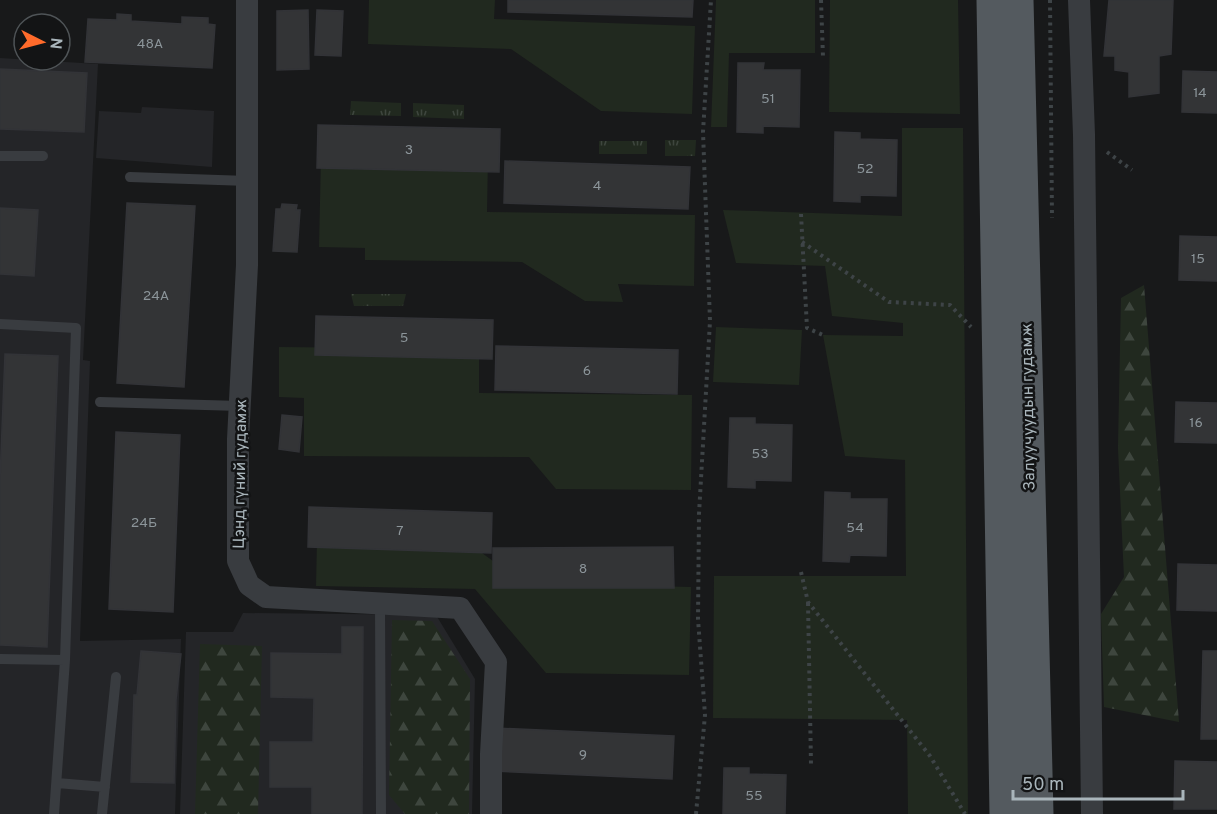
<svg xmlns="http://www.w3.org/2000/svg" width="1217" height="814" font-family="Overpass,sans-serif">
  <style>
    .built { fill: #242528 }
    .grass { fill: url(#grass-tufts) }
    .forest { fill: url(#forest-firs) }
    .park { fill: #21291f }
    .building { fill: #333436; stroke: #323337; stroke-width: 1.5 }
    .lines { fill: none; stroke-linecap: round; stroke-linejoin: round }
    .path { stroke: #3e4447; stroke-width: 4; stroke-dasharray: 3 4.5; stroke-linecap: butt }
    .service { stroke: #393c40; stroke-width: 10 }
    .minor { stroke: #393c40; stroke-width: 22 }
    .primary { stroke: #545a5f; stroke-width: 33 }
    .labels { text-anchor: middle; stroke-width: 5; stroke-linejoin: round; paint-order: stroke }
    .number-label { font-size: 14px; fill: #8c959a }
    .street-label { font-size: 16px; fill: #a9b5bb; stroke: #131415 }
  </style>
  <defs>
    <pattern id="grass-tufts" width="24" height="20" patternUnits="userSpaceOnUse" patternTransform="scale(1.5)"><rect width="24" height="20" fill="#21291f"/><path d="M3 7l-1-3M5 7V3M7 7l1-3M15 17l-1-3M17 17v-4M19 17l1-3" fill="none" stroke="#3e463e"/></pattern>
    <pattern id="forest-firs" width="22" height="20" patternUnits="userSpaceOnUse" patternTransform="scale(1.5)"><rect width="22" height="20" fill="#21291f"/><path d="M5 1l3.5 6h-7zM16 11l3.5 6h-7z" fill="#3e463e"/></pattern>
  </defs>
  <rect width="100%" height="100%" fill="#18191a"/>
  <path class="built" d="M0,58L98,64L83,360L90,361L80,641L181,639L175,814H0Z
    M142,107L214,111L212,167L96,158L99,111L141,113Z
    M243,613L436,615L475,679L472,814H180L186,632H233Z"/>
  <path class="grass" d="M351,101L401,103V116L350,115Z
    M413,103L464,105V119L413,117Z
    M665,140H696L695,156H665Z
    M599,141H647V154H599Z
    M351,294H406L403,306H354Z"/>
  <path class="forest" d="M1144,285L1179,722L1104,707L1101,614L1124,577L1118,448L1121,298Z
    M392,620L432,621L470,679L469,814H405L389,795Z
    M200,644L262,646L258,814H195Z"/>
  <path class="park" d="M369,0H495L494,19L695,26L692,114L601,111L511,49L368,44Z
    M716,0H815V53H729L727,127H711Z
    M830,0H958L960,114L829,112Z
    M902,128H963L968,814H908L907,720L713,718L714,576H906L905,460L845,456L823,335L903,336V323L832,316L825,266L736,263L723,210L902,216Z
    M321,156L488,158L487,212L695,215L694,286L618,284L623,302L585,301L522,262L365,260V248L319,247Z
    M716,327L802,330L799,385L713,382Z
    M279,347L479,349V393L692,395L691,490L556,489L529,457L304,456V398L279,397Z
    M317,540L467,542L523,583L691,587L689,675L546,673L475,589L316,586Z"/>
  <path class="building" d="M508,0H693L692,17L508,12Z
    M1109,0H1173L1171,54L1159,56V93L1129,97V72L1115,70V56H1104Z
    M308,10L309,69L277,70V11Z
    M317,10L343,11L341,56L315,55Z
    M117,14L131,15V21L182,24V17L208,18V24L215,25L212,68L85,62L88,19L117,20Z
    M738,63H764L763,70H800L799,127L763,126V133L737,132Z
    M0,69L87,73L84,132L0,129Z
    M1183,71L1217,72V113L1182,112Z
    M318,125L500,129L499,172L317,168Z
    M835,132L860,133V139L897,140L896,196L860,195V202L834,201Z
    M505,161L690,167L688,209L504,203Z
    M127,203L195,206L184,387L117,383Z
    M282,204L297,205L296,210H300L297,252L273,251L276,209H281Z
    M0,208L38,210L34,276L0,274Z
    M1180,236L1217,237V281L1179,280Z
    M316,316L493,320L492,359L315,355Z
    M496,346L678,350L677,394L495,390Z
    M5,354L58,356L47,647L0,645V480Z
    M1176,402L1217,403V443L1175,442Z
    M282,415L302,417L299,452L279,449Z
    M730,418H755V424L792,425L791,481L755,480V488L728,487Z
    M116,432L180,435L173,612L109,609Z
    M825,492L850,493V499H887L886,556L850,555L849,562L823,561Z
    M309,507L492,513L491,553L308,547Z
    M673,547L674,588H493V548Z
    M1178,564L1217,565V611L1177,610Z
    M342,627H363L362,814H312V787H270V742H313L314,698L271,697V653L342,654Z
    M141,651L181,654L176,700L174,783L131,782L134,695H137Z
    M1203,651H1217V739H1201Z
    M495,728L674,736L672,779L493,771Z
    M1175,761L1217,762V809H1174Z
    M724,768H749V774L786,775L785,814H723Z"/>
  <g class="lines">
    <path class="path" d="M821,0L823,57
      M1050,0L1052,218
      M1107,152L1132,170
      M801,214L807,328L823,335
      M802,242L889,302L950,305L971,327
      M801,572L808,602L930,756L965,814
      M808,603L811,764
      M696,814L705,715L698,619L699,514L710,321L703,132L711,0"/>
    <path class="service" d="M0,156H43
      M130,177L248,181
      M0,324L76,328L65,660L0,659
      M100,402L240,406
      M380,606L381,814
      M57,783L105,787
      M54,814L65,660
      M102,814L116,677"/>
    <path class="minor" d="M247,0V265L238,439V561L249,585L266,597L460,608L496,662L491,754V814
      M1079,0L1084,135L1092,814"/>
    <path class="primary" d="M993,0L1006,814
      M1017,0L1037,814"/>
  </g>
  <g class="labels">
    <g class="number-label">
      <text x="150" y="48">48А</text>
      <text x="1200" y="97">14</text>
      <text x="768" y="103">51</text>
      <text x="409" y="154">3</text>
      <text x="865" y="173">52</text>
      <text x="597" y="190">4</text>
      <text x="1198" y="263">15</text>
      <text x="156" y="300">24А</text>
      <text x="404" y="342">5</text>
      <text x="587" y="375">6</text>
      <text x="1196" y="427">16</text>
      <text x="760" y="458">53</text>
      <text x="144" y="527">24Б</text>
      <text x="855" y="532">54</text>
      <text x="400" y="535">7</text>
      <text x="583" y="573">8</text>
      <text x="583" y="759">9</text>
      <text x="754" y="800">55</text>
    </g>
    <g class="street-label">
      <text transform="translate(1027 407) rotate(-91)" y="6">Залуучуудын гудамж</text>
      <text transform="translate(239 474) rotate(-89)" y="6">Цэнд гүний гудамж</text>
    </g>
  </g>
  <g transform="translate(42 42) rotate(96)"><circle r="28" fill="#131415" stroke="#4f5457" stroke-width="1.5"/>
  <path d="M0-4.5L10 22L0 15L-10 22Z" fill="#ff6b2b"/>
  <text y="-9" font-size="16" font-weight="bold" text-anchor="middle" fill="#a9b5bb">N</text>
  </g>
  <path d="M1013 790v9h170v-9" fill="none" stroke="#a9b5bb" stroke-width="3"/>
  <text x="1022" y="790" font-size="18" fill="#a9b5bb" stroke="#131415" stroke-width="4.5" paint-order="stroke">50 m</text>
</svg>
